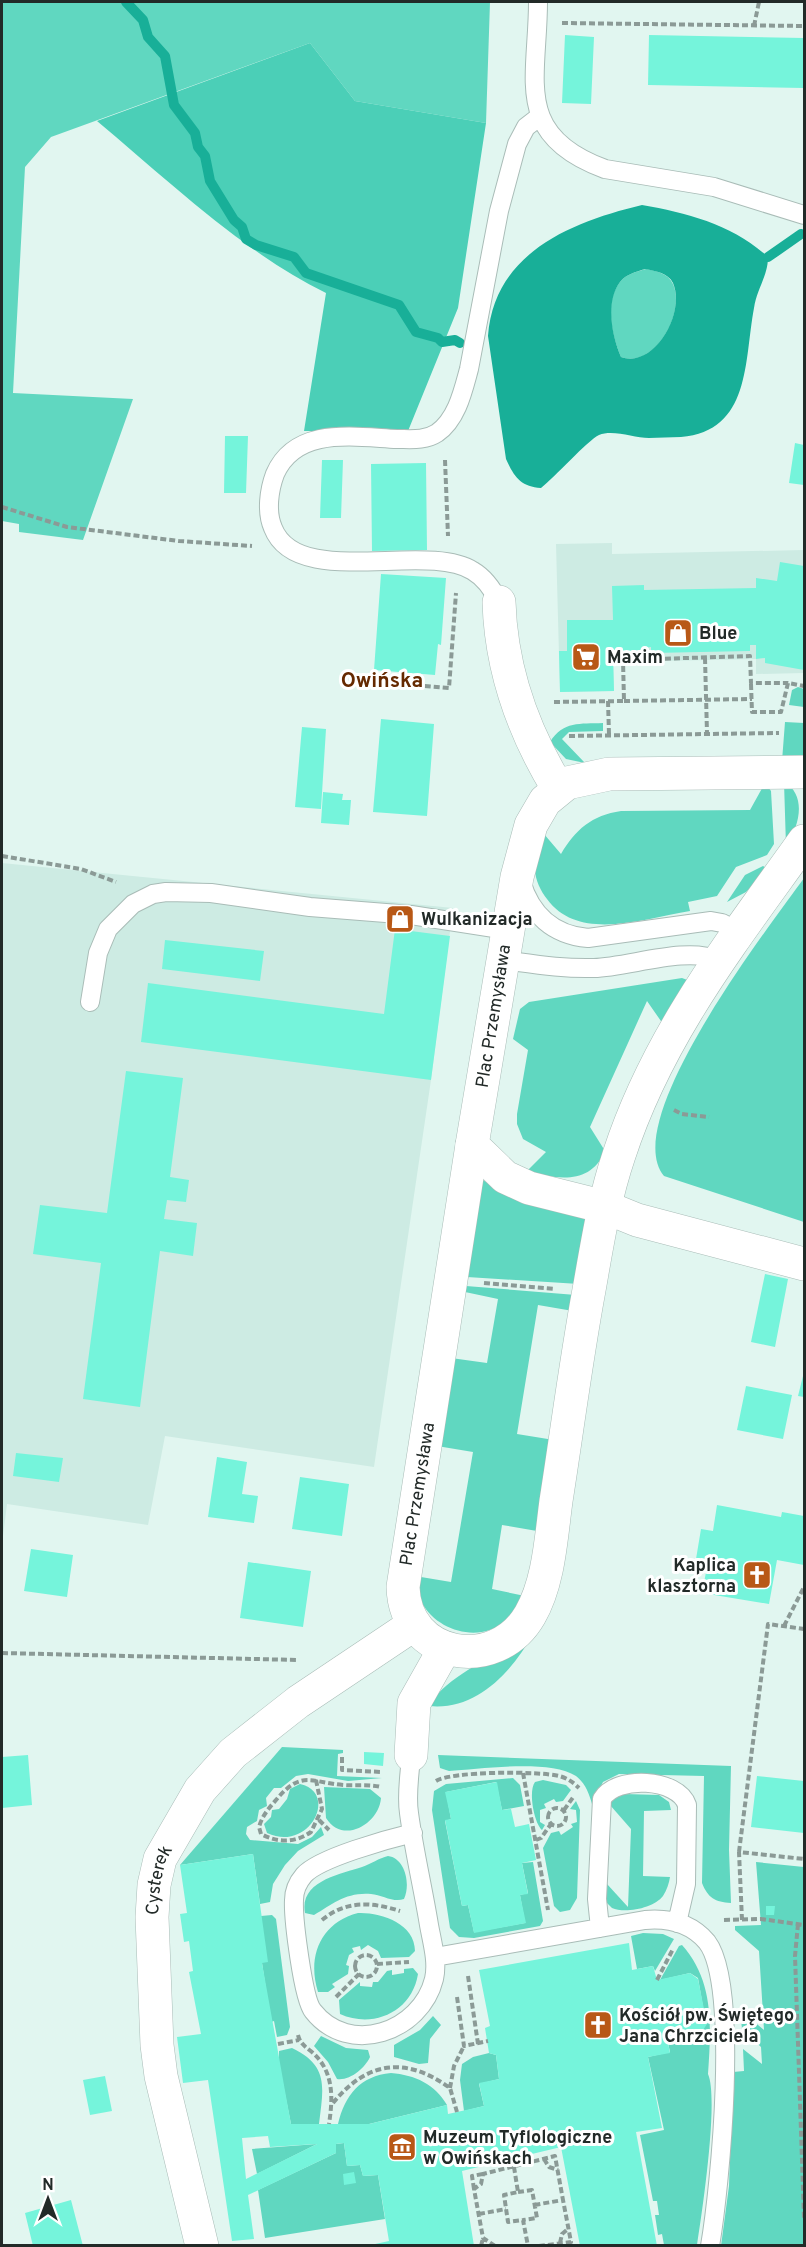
<svg xmlns="http://www.w3.org/2000/svg" width="806" height="2247" font-family="Overpass,sans-serif">
  <style>
    .built { fill: #cdebe3 }
    .green { fill: #60d7c0 }
    .forest { fill: #4bcfb7 }
    .water { fill: #18af98; fill-rule: evenodd }
    .lines { fill: none; stroke-linecap: round; stroke-linejoin: round }
    .stream { stroke: #18af98; stroke-width: 10 }
    .building { fill: #75f4db; fill-rule: evenodd }
    .lane-casing { stroke: #a9bcb7; stroke-width: 20 }
    .street-casing { stroke: #a9bcb7; stroke-width: 34 }
    .path { stroke: #8b9a96; stroke-width: 4; stroke-dasharray: 6 3; stroke-linecap: butt }
    .lane { stroke: #fff; stroke-width: 18 }
    .street { stroke: #fff; stroke-width: 33 }
    .labels { text-anchor: middle; stroke-width: 6; stroke-linejoin: round; paint-order: stroke }
    .poi-label { font-size: 18px; font-weight: bold; fill: #222a28; stroke: #fff; text-anchor: start }
    .street-label { font-size: 18px; fill: #222a28; stroke: #fff }
    .quarter-label { font-size: 21px; font-weight: bold; fill: #652900; stroke: #fff }
  </style>
  <rect width="100%" height="100%" fill="#e1f6f0"/>
  <path class="built" d="M612,543V554L804,550V673L756,674V659L613,662L614,691L560,692L556,544Z
    M2,863L453,908L431,1080L374,1467L165,1436L148,1525L7,1504L2,1544Z"/>
  <path class="green" d="M2,2H490L486,123L355,101L310,43L51,137L25,167L13,393L133,399L83,540L19,532V524L2,521Z
    M646,269C656,271 668,273 673,284C686,313 654,369 621,357C612,336 604,302 620,282C626,274 636,272 646,269Z
    M798,687L804,689V707L789,705L792,690Z
    M785,722L804,723V758L782,761Z
    M603,723V731L569,732L562,739L585,763L566,759L550,742C563,721 580,724 603,723Z
    M784,782C806,794 801,824 786,846Z
    M765,783L771,791L774,844L767,855L736,867L717,896L688,902L690,911C645,918 579,943 547,899C541,892 535,879 535,870C536,858 541,845 544,834L561,854C575,830 592,815 621,811L750,810Z
    M763,866L768,869L746,892L727,902L745,875Z
    M804,878V1222L664,1176C618,1121 769,927 804,878Z
    M682,978L690,981L663,1024L647,1001L590,1127L605,1151C590,1186 556,1179 527,1171L546,1152L523,1139L517,1124V1114L528,1050L513,1039L520,1009L529,1002Z
    M480,1178L503,1193L589,1219L579,1284L467,1277Z
    M466,1286L576,1295L573,1311L538,1305L517,1434L554,1440L537,1531L502,1525L492,1589L525,1596C518,1604 512,1615 504,1622C479,1643 437,1631 422,1603C418,1596 417,1585 415,1576L451,1582L473,1452L437,1446L451,1358L487,1363L498,1299L465,1292Z
    M533,1634C512,1672 476,1711 429,1706C445,1676 502,1652 533,1634Z
    M282,1747L343,1750V1753L338,1754L337,1776L382,1778L348,1781L308,1774L296,1776L281,1788H274L266,1798L267,1806L259,1810L257,1821L247,1827L246,1834L250,1840L298,1844L312,1837L321,1827L324,1835L298,1851L285,1865L273,1884L270,1902L260,1904L253,1854L180,1865Z
    M438,1755L731,1766L729,1850L731,1903C715,1902 708,1898 702,1883L704,1776L619,1774L603,1782L592,1804C589,1793 585,1783 576,1776C549,1759 481,1769 449,1771L440,1768Z
    M513,1778L520,1785L524,1806L502,1810L496,1782L446,1792L451,1819L445,1821L462,1906L468,1905L474,1932L525,1923L520,1895L528,1893L522,1863L533,1862L543,1921L540,1926L474,1938L459,1937L450,1928L432,1810L434,1791L446,1784Z
    M543,1780L566,1785L571,1790L563,1801L556,1802L554,1799L544,1804L546,1808L540,1810V1822L545,1825L542,1830C534,1823 528,1791 535,1782Z
    M300,1784C339,1792 310,1853 267,1833L264,1824L271,1817L272,1810L279,1809L287,1799L290,1789Z
    M324,1787L370,1789L381,1798C379,1824 343,1845 326,1818Z
    M624,1794L659,1795L669,1802L671,1810L644,1811L643,1876L670,1877C669,1883 667,1890 663,1896C654,1908 625,1914 612,1908L607,1903V1884L628,1907L631,1829L610,1805L612,1800Z
    M576,1801L580,1810L577,1898L570,1910L560,1912L554,1906L543,1848L551,1833L559,1831L561,1835L573,1827L571,1824L577,1822L576,1810L570,1809Z
    M388,1856C405,1858 411,1884 404,1899C394,1903 382,1895 371,1894C346,1892 333,1904 314,1915L305,1913C299,1881 341,1874 362,1867C371,1864 379,1858 388,1856Z
    M756,1862L804,1867V2245L721,2246L729,2186L733,2072L744,2071L743,2049L762,2064L761,2047L742,2029L740,2010L764,2030L759,1951L735,1930V1926L761,1925Z
    M358,1913C380,1912 415,1923 415,1951L409,1957L381,1958L378,1951L368,1945L361,1950L360,1946L352,1948L354,1952L349,1955L346,1965L349,1966L348,1974L332,1984L335,1987L328,1992H318C307,1957 320,1923 358,1913Z
    M272,1915L276,1919L290,2027L287,2035L277,2037L274,2021L271,2022L262,1963L261,1916Z
    M643,1933L663,1934L674,1939L655,1971L653,1966L637,1969L631,1936Z
    M682,1945C715,1982 711,2028 708,2074C719,2099 702,2213 697,2245H664L662,2234L658,2235L655,2215H659L657,2201H653L640,2135L664,2130L648,2057L670,2052L667,2038L701,2033L706,2024L698,1978L690,1973L660,1980L679,1946Z
    M413,1968L418,1974C412,2012 373,2029 340,2014L339,2000L360,1982V1986L372,1987L373,1982H378L387,1971L392,1970V1975L404,1973V1969Z
    M433,2016L441,2025L430,2039L428,2063L419,2064L394,2057V2045L420,2030Z
    M321,2036L346,2048L368,2050L370,2057C365,2068 350,2081 337,2079L328,2062L314,2046Z
    M292,2048C330,2066 323,2089 319,2124H291L279,2064V2051Z
    M489,2053L496,2055L499,2079L479,2084L484,2106L464,2111L460,2080L462,2064L473,2057Z
    M391,2073C415,2075 435,2084 447,2105L369,2124H338C345,2095 360,2076 391,2073Z
    M344,2143L347,2166L360,2165L363,2176L378,2175L385,2219L265,2238L258,2190L336,2153V2144Z
    M317,2144L257,2174L252,2149Z"/>
  <path class="forest" d="M310,43L355,101L486,123L458,308L408,431H304L326,293C241,251 169,181 97,121Z"/>
  <path class="water" d="M642,205C688,213 733,225 768,257C768,276 757,288 754,308C744,361 751,431 681,437C670,437 659,438 649,438C634,438 613,429 599,435C588,440 554,478 541,488C521,487 514,477 506,459L488,336C494,253 571,222 642,205ZM645,269C656,271 668,273 673,283C686,313 654,369 621,357C612,336 605,302 620,282C626,274 636,272 645,269Z"/>
  <g class="lines">
    <path class="stream" d="M126,2L143,20L148,37L165,56L174,105L195,133L198,147L205,156L210,181L234,220L242,227L246,239L256,245L294,257L306,273L399,305L416,332L438,338L442,342L455,340L460,343
      M768,257L801,234"/>
  </g>
  <path class="building" d="M565,35L594,37L591,104L562,103Z
    M649,35L804,38V88L648,85Z
    M225,436H248L246,493H224Z
    M795,443L804,445V485L789,483Z
    M322,460H343L341,518H320Z
    M426,463L427,550L372,551L371,464Z
    M780,562L804,566V670L765,663V658L756,659V645H750V651L651,653V647L645,648V652H613L614,691L560,692L559,651H567V620H613L612,586L644,585V590L756,588V578L777,581Z
    M381,574L446,578L441,645L438,644L435,675L374,670Z
    M381,719L434,724L427,816L373,812Z
    M302,727L326,729L321,809L295,807Z
    M323,792L343,794L342,800H351L349,825L321,823Z
    M395,929L450,936L431,1080L141,1042L148,983L384,1014Z
    M165,940L264,951L260,981L162,969Z
    M126,1071L183,1078L170,1177L189,1180L186,1202L167,1200L164,1219L197,1223L193,1256L160,1251L140,1407L83,1399L101,1263L33,1254L40,1205L107,1213Z
    M765,1274L788,1279L775,1347L751,1342Z
    M804,1372V1397L798,1396Z
    M746,1386L792,1395L783,1439L737,1430Z
    M16,1453L63,1458L59,1482L13,1476Z
    M217,1457L247,1462L242,1494L258,1496L254,1523L208,1517Z
    M300,1477L349,1484L342,1536L292,1529Z
    M717,1505L781,1517L782,1512L804,1516V1565L777,1560L769,1604L702,1593L707,1567L695,1565L701,1529L713,1531Z
    M31,1549L73,1555L67,1597L24,1591Z
    M248,1562L311,1571L303,1627L240,1618Z
    M364,1752L384,1753L383,1766L364,1764Z
    M28,1755L32,1805L2,1808V1757Z
    M757,1776L804,1781V1833L751,1827Z
    M497,1782L502,1810L511,1809L515,1827L529,1824L536,1860L522,1863L528,1894L520,1895L526,1923L474,1933L468,1905L462,1906L445,1820L451,1819L445,1792Z
    M253,1854L268,1962L262,1963L291,2124H369L447,2105L448,2114L484,2106L479,2083L499,2079L496,2055L489,2053L485,2028L490,2026L479,1970L629,1943L632,1970L653,1966L657,1980L690,1973L698,1979L707,2024L701,2033L667,2038L670,2053L648,2057L662,2128L636,2132L657,2246H580L561,2147L462,2171L474,2246H366L389,2241L378,2175L363,2176L360,2165L347,2166L344,2143L336,2144V2153L248,2195L254,2239L232,2241L208,2080L183,2083L177,2037L201,2034L189,1972L193,1971L189,1941L184,1942L180,1914L187,1913L180,1865ZM268,2136L270,2147L317,2144L246,2179L242,2138Z
    M766,1906H775L774,1915H766Z
    M105,2076L112,2111L90,2115L83,2080Z
    M354,2172L356,2183L344,2185L343,2174Z
    M71,2200L83,2246H33L25,2213Z"/>
  <g class="lines">
    <g class="lane-casing">
      <path id="lane" d="M538,2C538,79 512,135 605,169L714,187L804,215
        M499,602C493,590 485,578 473,571C426,541 297,590 273,528C266,512 269,490 275,474C296,426 354,437 397,439C410,439 425,441 437,433C457,419 463,391 469,369L499,211L517,144L526,127L539,117
        M521,881C531,915 553,935 588,938L711,921L722,923L739,932
        M502,960C533,964 563,969 594,968C629,967 687,946 717,960
        M90,1002L98,953L108,929L133,904L153,894L166,892L211,893L310,907L411,915L507,930
        M411,1755C410,1774 406,1794 409,1813C414,1851 423,1888 429,1925C432,1942 438,1962 434,1979C421,2032 349,2057 313,2011C303,1999 293,1918 294,1900C294,1891 298,1882 304,1875C319,1858 388,1839 413,1833
        M600,1928L597,1899L602,1799C616,1775 678,1778 687,1805L686,1884L677,1923
        M435,1957L645,1920C668,1918 691,1923 707,1942C740,1985 720,2188 710,2246"/>
    </g>
    <g class="street-casing">
      <g id="street">
        <path d="M499,602C501,669 523,731 558,788"/>
        <path d="M804,772L609,774L567,783L545,801L531,825L517,877L472,1145L505,1177L529,1188L605,1207L637,1220L804,1264"/>
        <path d="M472,1145L403,1587C405,1659 496,1674 530,1615C549,1582 551,1538 556,1501C567,1431 576,1360 589,1290C597,1245 604,1199 619,1155C658,1035 732,942 804,841"/>
        <path d="M411,1755L414,1703L445,1648"/>
        <path id="s1" d="M202,2246L161,2076L157,2045L152,1917L154,1885L160,1859L200,1790L233,1753L298,1702L413,1625"/>
      </g>
    </g>
    <path class="path" d="M562,23L804,26
      M754,26L759,2
      M445,460L448,536
      M2,507L67,527L179,541L252,546
      M705,658L707,733
      M353,680L449,688L456,593
      M751,684L752,712H781L788,683L804,686
      M608,701L609,734
      M624,701L752,699
      M554,702L624,701L623,660L750,656L751,683H788
      M569,736L779,733
      M2,856L81,869L116,882
      M674,1110L682,1114L709,1117
      M484,1283L555,1289
      M784,1626L804,1587
      M2,1653L297,1660
      M342,1757V1770L382,1772
      M523,1773L548,1910
      M316,1780L322,1809L311,1832C295,1843 278,1843 261,1834L259,1827C262,1816 269,1808 276,1800C301,1770 310,1782 343,1785C356,1786 368,1784 381,1787
      M436,1781C452,1771 539,1771 559,1776C567,1778 573,1782 579,1788
      M548 1817a9 9 0 1 1 18 0a9 9 0 1 1-18 0Z
      M564,1810L574,1796
      M319,1820L329,1830
      M536,1840L541,1838L551,1824
      M739,1852L768,1624L804,1629
      M322,1920C346,1900 372,1902 400,1911
      M724,1920L761,1919L804,1925
      M742,1920L739,1852L804,1859
      M798,1924L795,1956L804,2218
      M355 1966a11 11 0 1 1 22 0a11 11 0 1 1-22 0Z
      M377,1964L409,1962
      M468,1976L478,2044
      M657,1980L673,1949
      M336,1997L359,1974
      M457,1997L464,2046L488,2041
      M298,2035C300,2044 306,2047 313,2053C334,2072 333,2098 329,2124
      M278,2044L299,2040
      M450,2088L454,2066L464,2046
      M333,2103C367,2061 406,2056 450,2088L457,2112
      M544,2159L549,2167L558,2170
      M514,2167L518,2192L504,2195L508,2222L523,2220L528,2246
      M474,2189L472,2176L483,2174
      M518,2192L532,2190L537,2218L523,2220
      M479,2214L506,2209
      M560,2243L562,2234L569,2228
      M481,2246L483,2238
      M495,2246L483,2238L474,2189L481,2184L483,2174L555,2156L563,2200L534,2205
      M539,2246L571,2242L563,2200"/>
    <use href="#lane" class="lane"/>
    <use href="#street" class="street"/>
  </g>
  <defs>
    <g id="shop-square" transform="scale(1.5)"><rect x="-9" y="-9" width="18" height="18" rx="4" fill="#b85816" stroke="#fff"/><path d="M-5-2.5h2.3a2.7 3.5 0 0 1 5.4 0H5L5.5 6h-11ZM-1.5-2.5h3a1.5 2.3 0 0 0-3 0Z" fill="#fff"/></g>
    <g id="supermarket-square" transform="scale(1.5)"><rect x="-9" y="-9" width="18" height="18" rx="4" fill="#b85816" stroke="#fff"/><path d="M-6-5.5h2.5l.6 2H6L4.5 2H-2.5L-4.4-4H-6ZM-1.5 3.2a1.3 1.3 0 1 0 .1 0ZM3 3.2a1.3 1.3 0 1 0 .1 0Z" fill="#fff"/></g>
    <g id="church-square" transform="scale(1.5)"><rect x="-9" y="-9" width="18" height="18" rx="4" fill="#b85816" stroke="#fff"/><path d="M-1.2-6h2.4v3.5h3.3v2.4h-3.3V6h-2.4V-.1h-3.3v-2.4h3.3Z" fill="#fff"/></g>
    <g id="museum-square" transform="scale(1.5)"><rect x="-9" y="-9" width="18" height="18" rx="4" fill="#b85816" stroke="#fff"/><path d="M0-6L6-3V-2H-6V-3ZM-5-1h2V3h-2ZM-1-1h2V3h-2ZM3-1h2V3H3ZM-6 4H6V6H-6Z" fill="#fff"/></g>
  </defs>
  <g fill-rule="evenodd">
    <use href="#shop-square" x="678" y="633"/>
    <use href="#supermarket-square" x="586" y="657"/>
    <use href="#shop-square" x="400" y="919"/>
    <use href="#church-square" x="757" y="1575"/>
    <use href="#church-square" x="598" y="2025"/>
    <use href="#museum-square" x="402" y="2147"/>
  </g>
  <g class="labels">
    <g class="poi-label">
      <text x="699" y="639">Blue</text>
      <text x="607" y="663">Maxim</text>
      <text x="421" y="925">Wulkanizacja</text>
      <text x="736" y="1571" text-anchor="end">Kaplica<tspan x="736" dy="21">klasztorna</tspan></text>
      <text x="619" y="2021">Kościół pw. Świętego<tspan x="619" dy="21">Jana Chrzciciela</tspan></text>
      <text x="423" y="2143">Muzeum Tyflologiczne<tspan x="423" dy="21">w Owińskach</tspan></text>
    </g>
    <g class="street-label">
      <text transform="translate(493 1016) rotate(-81)" y="6">Plac Przemysława</text>
      <text transform="translate(417 1494) rotate(-81)" y="6">Plac Przemysława</text>
      <text dy="6" stroke="none"><textPath href="#s1" startOffset="372">Cysterek</textPath></text>
    </g>
    <g class="quarter-label">
      <text x="382" y="687">Owińska</text>
    </g>
  </g>
  <rect width="806" height="2247" fill="none" stroke="#222a28" stroke-width="6"/>
  <g transform="translate(48 2199)" stroke="#ffffff" stroke-width="4.5" paint-order="stroke">
  <path d="M0-4.5L10 22L0 15L-10 22Z" fill="#222a28"/>
  <text y="-9" font-size="16" font-weight="bold" text-anchor="middle" fill="#222a28">N</text>
  </g>
</svg>
